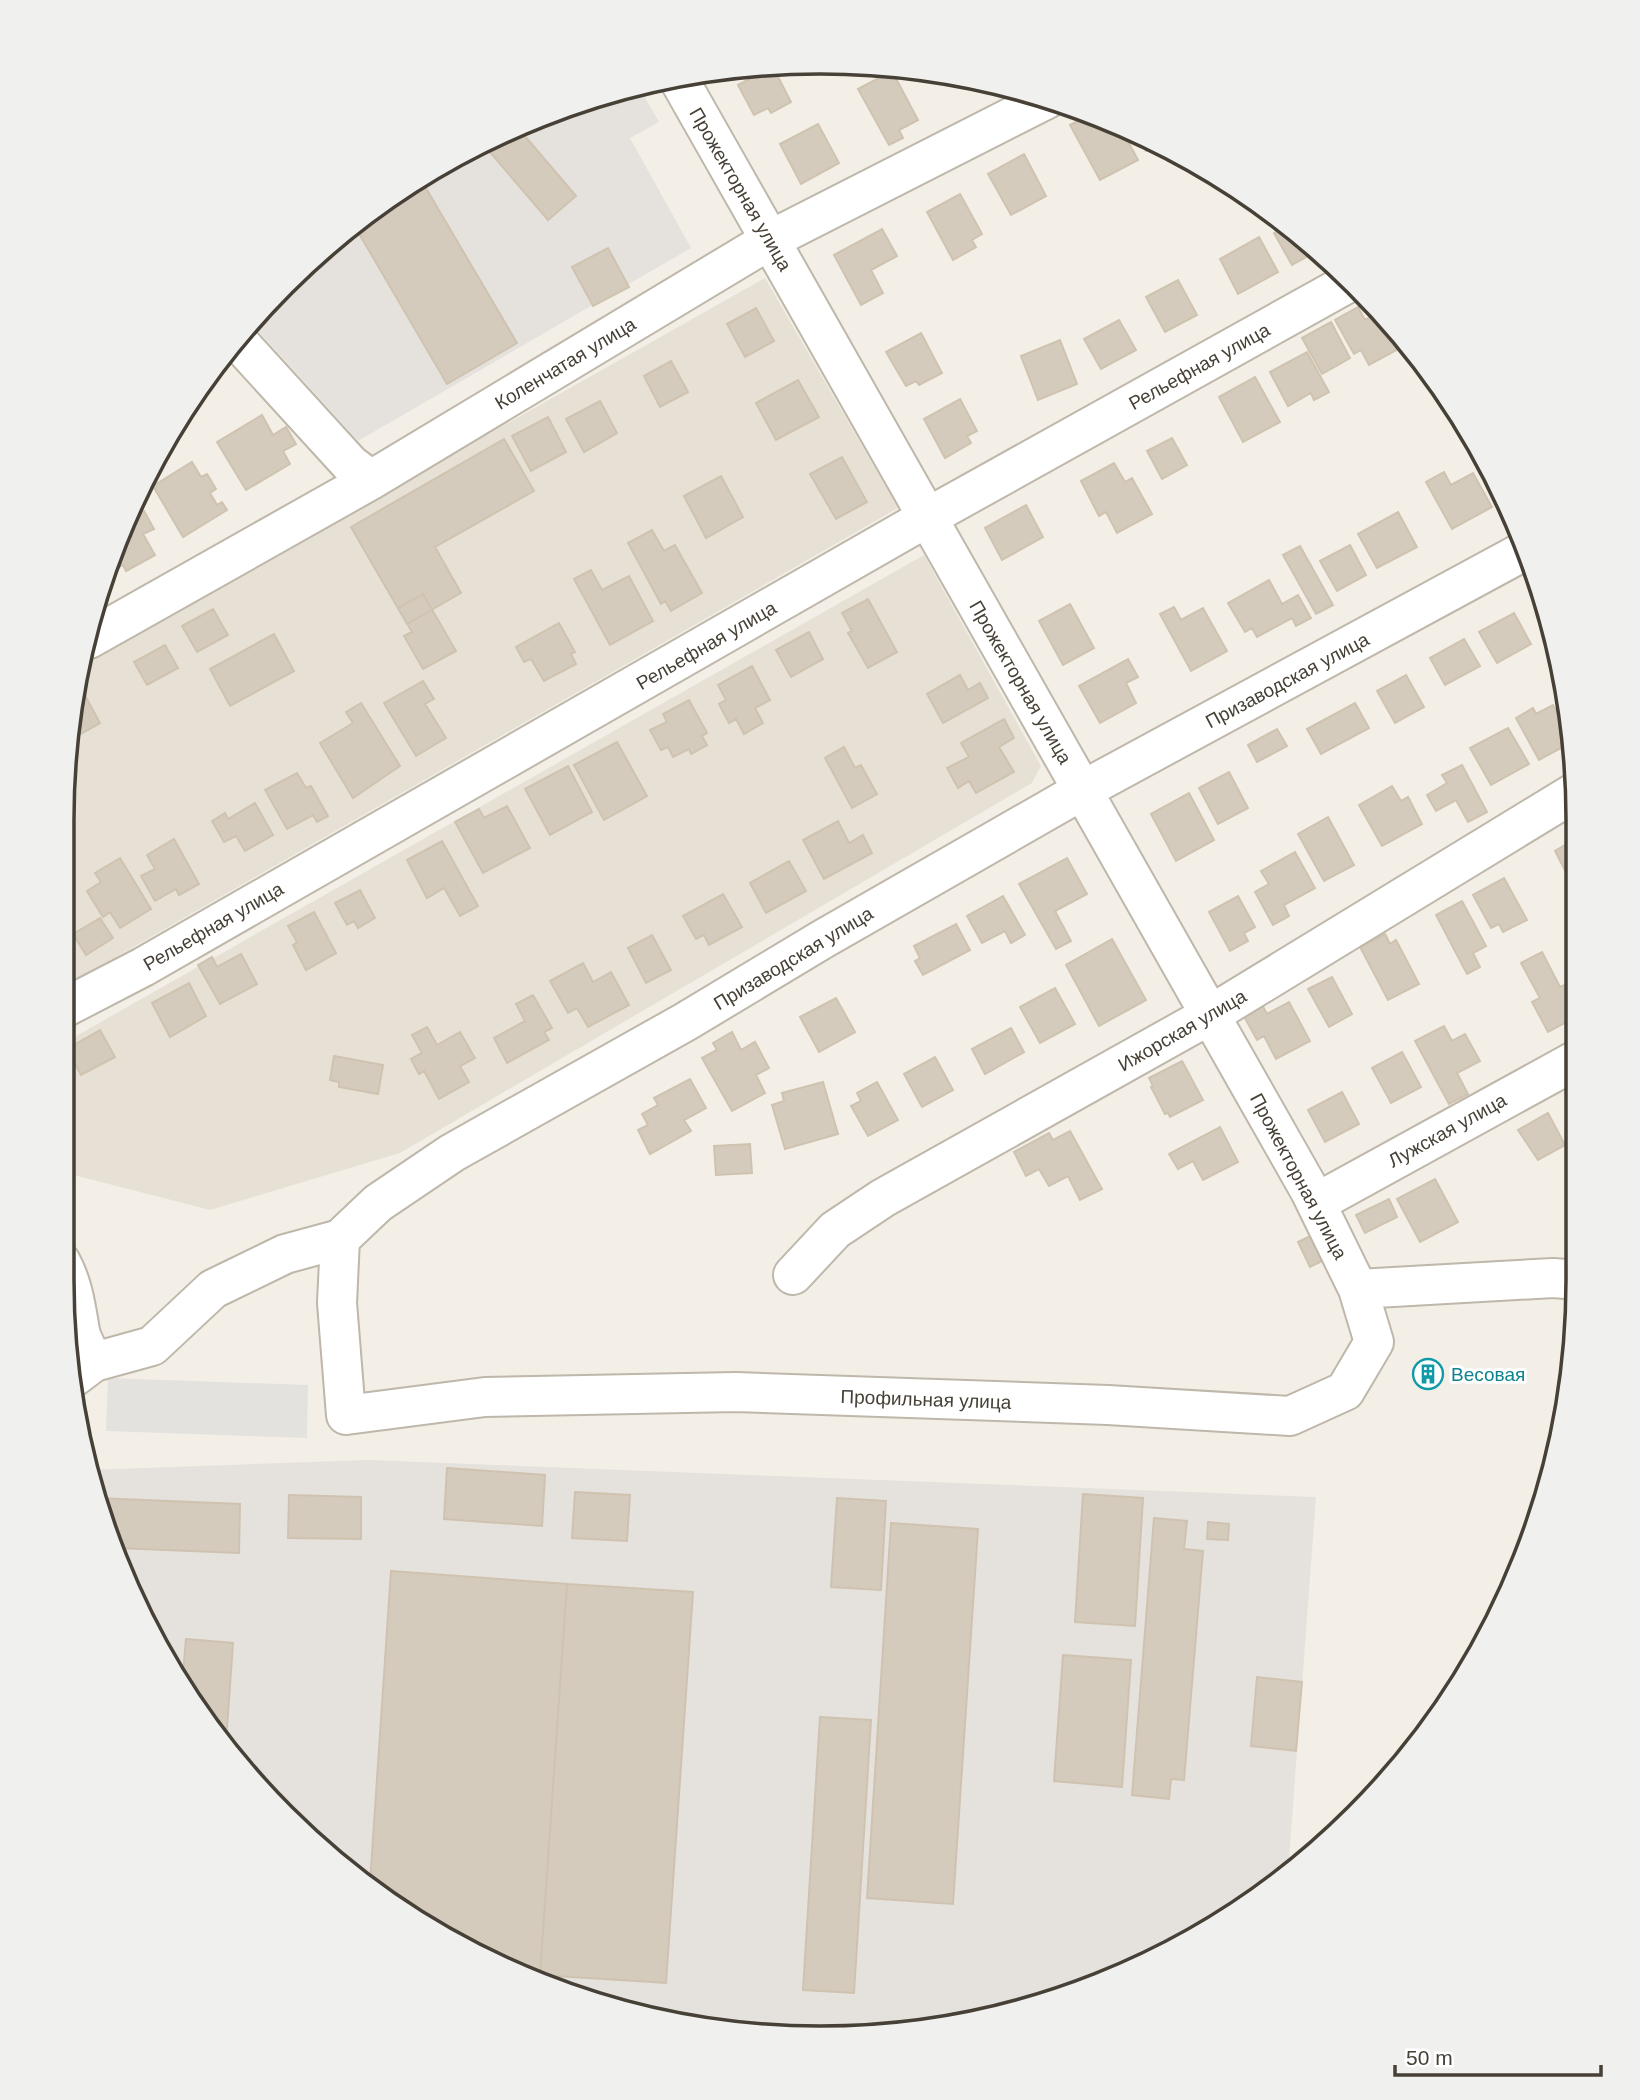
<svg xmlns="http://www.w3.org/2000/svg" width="1640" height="2100" font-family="Helvetica,sans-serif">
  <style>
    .residential { fill: #e7e1d5 }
    .industrial { fill: #e5e1dc }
    .parking { fill: #e4e2df }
    .building { fill: #d5cbbd; stroke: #cfc3b0; stroke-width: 2 }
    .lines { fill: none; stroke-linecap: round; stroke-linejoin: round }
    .minor-casing { stroke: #beb7aa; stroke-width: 42 }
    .minor { stroke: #fff; stroke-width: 38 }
    .labels { text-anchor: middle; stroke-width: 6; stroke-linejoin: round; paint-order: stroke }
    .street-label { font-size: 19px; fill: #464036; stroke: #fff }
    .culture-label { font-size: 19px; fill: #0d838f; stroke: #fff; text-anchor: start }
    .rim { fill: none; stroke: #464036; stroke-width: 3.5 }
  </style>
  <rect width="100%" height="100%" fill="#f3efe7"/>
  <path class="residential" d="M765,278L898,508L62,988L63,771L84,662Z
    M924,555L1041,766L1032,783L400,1153L210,1210L62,1172V1044Z"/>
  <path class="industrial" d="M639,87L659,122L630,138L691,248L358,441L251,323L320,249L440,163L576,102Z
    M368,1460L1316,1497L1288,1873L1200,1937L1017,2013L820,2039L624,2013L441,1937L284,1817L163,1660L86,1470Z"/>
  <path class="parking" d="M108,1378L308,1385L307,1438L106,1431Z"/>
  <path class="building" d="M773,67L791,102L771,113L768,108L754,115L738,85Z
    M892,71L918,120L899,130L903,138L889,145L858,89Z
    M1090,115L1120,126L1138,160L1100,180L1070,125Z
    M818,124L839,163L801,184L780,144Z
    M518,128L576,196L548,220L483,144Z
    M1136,132L1155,139L1161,143L1146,151Z
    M1024,154L1046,196L1011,215L988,174Z
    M420,178L517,343L447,384L354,225Z
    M960,194L982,234L972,240L976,247L953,260L927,212Z
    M1289,224L1317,251L1292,265L1274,233Z
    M882,229L897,256L871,270L883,293L861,305L834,255Z
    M1259,237L1278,272L1238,294L1220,259Z
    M608,248L629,287L593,306L572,267Z
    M1178,280L1197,315L1165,332L1146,297Z
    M1358,307L1365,320L1380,312L1400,348L1369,365L1361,350L1354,354L1335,320Z
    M756,308L774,341L745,357L727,324Z
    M1119,320L1136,350L1101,369L1084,339Z
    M1331,322L1350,358L1322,374L1302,338Z
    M921,333L942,373L919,385L916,381L906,386L886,352Z
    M1060,340L1077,384L1038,400L1021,356Z
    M1307,352L1329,392L1314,400L1311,393L1288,406L1270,372Z
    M671,361L688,392L660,407L644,376Z
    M1427,371L1449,401L1442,405L1424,372Z
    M1255,377L1280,422L1243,442L1219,397Z
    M798,380L819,417L776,440L756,403Z
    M960,399L977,431L967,436L971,443L945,458L924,419Z
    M600,401L617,433L584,452L566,419Z
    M262,415L273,435L286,427L296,444L283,451L290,464L246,490L217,442Z
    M548,417L566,452L531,471L512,436Z
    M1467,427L1477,440L1500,490L1465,428Z
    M1172,438L1187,465L1162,479L1147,451Z
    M504,439L534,491L435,547L461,593L407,624L351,527Z
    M842,457L867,502L836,519L810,474Z
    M192,462L201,477L207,474L216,489L210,493L217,505L222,502L227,510L183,537L153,486Z
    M1114,463L1125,482L1132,478L1152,514L1117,533L1106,512L1099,516L1081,481Z
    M1444,472L1451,485L1473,473L1492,507L1452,529L1426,482Z
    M721,476L743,517L706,538L684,496Z
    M1026,505L1043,537L1002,560L985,528Z
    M129,509L134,516L144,511L154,529L143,534L155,555L126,571L123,565L106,574L104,570Z
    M1398,512L1417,547L1377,568L1358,534Z
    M652,530L664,551L675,545L702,593L671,611L665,601L661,604L628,543Z
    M1350,545L1366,575L1337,591L1320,561Z
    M1300,546L1333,605L1316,614L1283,555Z
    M591,570L602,590L629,576L653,621L610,645L574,579Z
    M1269,580L1282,604L1298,595L1311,618L1296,626L1292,618L1257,637L1252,628L1245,632L1228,603Z
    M423,594L456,651L423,669L404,636L412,632L398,608Z
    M868,599L897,652L868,668L848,633L852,631L842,613Z
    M1070,604L1094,648L1063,665L1039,621Z
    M1174,607L1181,620L1203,608L1227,651L1191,671L1160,614Z
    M213,609L228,635L197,652L182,626Z
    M1514,613L1531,644L1497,663L1479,632Z
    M559,623L575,652L571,654L576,664L544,681L531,659L524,662L516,647Z
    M809,632L823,659L791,677L776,650Z
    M274,634L294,671L230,706L210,669Z
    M1464,639L1480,666L1445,685L1430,658Z
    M165,645L178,668L147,685L134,662Z
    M1128,659L1138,677L1126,683L1136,703L1100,723L1079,686Z
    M752,666L770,700L755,708L763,723L744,734L736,719L729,723L719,704L726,700L718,685Z
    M960,675L968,690L980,683L988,698L943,723L927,694Z
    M1406,675L1424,707L1395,723L1377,691Z
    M423,681L434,699L425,704L446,738L416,756L384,703Z
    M81,688L100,723L70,740L79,690Z
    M689,700L707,733L702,736L707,745L691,754L689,749L673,757L668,747L661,750L650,730L667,722L663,714Z
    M361,703L400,766L353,798L320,743L353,723L346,712Z
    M1355,703L1369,728L1321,754L1307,729Z
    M1553,705L1572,742L1539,760L1516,718L1533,708L1536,714Z
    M1004,719L1014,738L999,747L1014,772L976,793L969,781L958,788L947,768L969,757L961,743Z
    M1508,728L1529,764L1491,785L1470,748Z
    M1277,729L1287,746L1257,762L1248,745Z
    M617,742L647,796L604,820L574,765Z
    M844,747L855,768L861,765L877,794L852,808L825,758Z
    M1462,765L1487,812L1468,822L1456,800L1436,811L1427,795L1447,783L1442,775Z
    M568,766L592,812L550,835L525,789Z
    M1229,772L1248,808L1218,824L1199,788Z
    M297,773L306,788L311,786L328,816L317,822L313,815L287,829L265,790Z
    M1392,786L1401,801L1408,797L1422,824L1382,846L1359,805Z
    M1189,793L1214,840L1176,861L1151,814Z
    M255,803L273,835L245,851L236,836L224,842L212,821L225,813L228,819Z
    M507,806L530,848L483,873L455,822L479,809L484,818Z
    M1328,817L1354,865L1324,881L1298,834Z
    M838,821L849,843L863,835L872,853L824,879L803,840Z
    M174,839L199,884L179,895L176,889L155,901L141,876L155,869L147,855Z
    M1574,840L1577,846V886L1574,888L1555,851Z
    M442,841L478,906L460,916L444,888L427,898L407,860Z
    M1295,852L1315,888L1284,905L1289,916L1273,925L1255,892L1269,884L1261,871Z
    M120,858L151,909L120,928L110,912L103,917L87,891L101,882L95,873Z
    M1067,858L1087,894L1055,911L1071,941L1056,949L1019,884Z
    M789,861L806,891L766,913L750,883Z
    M1504,878L1527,920L1503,932L1499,924L1491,928L1473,895Z
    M360,890L375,918L358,928L354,921L347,925L335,903Z
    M723,894L742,927L709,945L704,935L696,939L683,916Z
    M1003,896L1025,935L1011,943L1005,931L982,943L967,916Z
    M1238,896L1255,927L1244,933L1248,941L1230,951L1209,912Z
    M1462,901L1486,946L1473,953L1480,967L1467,974L1436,915Z
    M314,912L336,953L306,970L293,945L297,942L288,926Z
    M100,918L113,938L86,955L73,934Z
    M956,924L970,950L923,975L915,961L920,958L914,946Z
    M1385,934L1390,944L1396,940L1419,984L1388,1000L1360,947Z
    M652,935L671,970L646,983L628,948Z
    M1112,939L1146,1000L1099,1026L1066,965Z
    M1542,952L1560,987L1567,984L1578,1005V1016L1548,1032L1532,1002L1540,998L1521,963Z
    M241,954L257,984L220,1004L198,965L212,957L217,967Z
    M583,963L593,982L611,972L629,1005L588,1027L577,1008L568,1013L550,981Z
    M1332,977L1352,1014L1329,1027L1308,989Z
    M189,983L206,1016L170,1037L152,1003Z
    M1055,988L1075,1024L1040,1043L1020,1007Z
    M533,995L552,1028L544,1032L549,1040L507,1063L494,1038L525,1021L516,1004Z
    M836,998L855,1032L819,1052L800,1017Z
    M1259,999L1267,1014L1289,1002L1310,1041L1276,1059L1264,1036L1257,1040L1240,1009Z
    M1444,1026L1452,1041L1465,1034L1480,1061L1457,1073L1468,1094L1449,1104L1415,1041Z
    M427,1027L437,1045L460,1032L475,1058L460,1066L469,1082L439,1099L424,1071L419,1074L411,1059L422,1053L412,1035Z
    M1011,1028L1024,1052L985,1074L972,1049Z
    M100,1030L115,1057L81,1075L67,1049Z
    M732,1032L741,1050L755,1042L769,1068L756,1075L765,1093L732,1111L702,1058L717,1050L713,1043Z
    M1402,1052L1421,1087L1391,1103L1372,1068Z
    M334,1056L383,1065L378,1094L339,1087V1082L330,1080Z
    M935,1057L953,1090L922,1107L904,1074Z
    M1182,1061L1203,1100L1170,1117L1168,1113L1165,1114L1151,1087L1153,1086L1149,1078Z
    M690,1079L706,1108L684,1120L691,1131L650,1154L638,1130L648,1125L642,1114L658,1105L654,1098Z
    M823,1082L838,1134L785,1149L772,1105L784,1101L782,1093Z
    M877,1082L898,1120L868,1136L851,1106L861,1101L857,1093Z
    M1342,1092L1359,1124L1325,1142L1308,1110Z
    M1548,1113L1565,1145L1538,1160L1518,1130Z
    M1220,1127L1238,1162L1203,1180L1193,1161L1178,1169L1169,1154Z
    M1070,1131L1102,1189L1080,1200L1068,1176L1049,1186L1039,1169L1026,1176L1014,1152L1049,1133L1053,1140Z
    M750,1144L752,1173L716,1175L714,1146Z
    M1435,1179L1458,1222L1420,1242L1397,1199Z
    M1389,1199L1397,1217L1365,1233L1356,1215Z
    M1312,1235L1324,1260L1310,1267L1298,1242Z
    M1438,1367L1439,1378L1418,1381L1416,1371Z
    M447,1468L545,1475L542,1526L444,1519Z
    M575,1492L630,1495L627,1541L572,1538Z
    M1083,1494L1143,1498L1135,1626L1075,1622Z
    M289,1495L361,1497V1539L288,1538Z
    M96,1498L240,1504L239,1553L117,1548Z
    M837,1498L886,1501L881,1590L831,1587Z
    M1154,1518L1187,1521L1184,1549L1203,1551L1184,1780L1171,1779L1169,1799L1132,1795Z
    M1208,1522L1229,1524L1228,1540L1207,1539Z
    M891,1523L978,1529L953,1904L867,1898Z
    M391,1571L567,1584L540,1975L529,1974L441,1937L370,1883Z
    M567,1584L693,1592L666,1983L540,1975Z
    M186,1639L233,1643L226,1742L182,1685Z
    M1063,1655L1131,1660L1122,1787L1054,1781Z
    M1257,1677L1302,1682L1296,1751L1251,1746Z
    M820,1717L871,1720L854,1993L803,1990Z"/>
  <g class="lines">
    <g class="minor-casing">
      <path id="minor" d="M236,339L350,464L371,480
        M89,639L371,480L770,240L1047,99
        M62,1009L143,967L928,517L1350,282
        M1316,1203L1578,1059
        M340,1239L337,1303L346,1415L485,1397L736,1392L1108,1405L1290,1416L1345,1391L1374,1342L1358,1289L1310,1191L678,78
        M61,1262C73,1284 76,1307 80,1331C82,1341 89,1352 94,1362
        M793,1275L835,1230L883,1198L1210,1015L1577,791
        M1358,1289L1553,1278L1579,1280
        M74,1377L94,1362L152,1346L213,1289L285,1254L340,1239L378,1203L452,1153L685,1022L823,939L1083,790L1526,550"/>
    </g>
    <use href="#minor" class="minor"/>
  </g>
  <defs>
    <g id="building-ring" transform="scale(1.575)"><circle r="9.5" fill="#fff" stroke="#0f9aa8" stroke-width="1.5"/><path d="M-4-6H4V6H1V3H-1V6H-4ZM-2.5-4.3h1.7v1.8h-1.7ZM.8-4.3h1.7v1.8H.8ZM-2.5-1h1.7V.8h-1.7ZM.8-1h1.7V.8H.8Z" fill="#0f9aa8"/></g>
  </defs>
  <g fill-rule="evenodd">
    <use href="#building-ring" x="1428" y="1374"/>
  </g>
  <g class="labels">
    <g class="street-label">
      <text transform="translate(741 189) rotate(60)" y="7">Прожекторная улица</text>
      <text transform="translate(565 363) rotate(-31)" y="7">Коленчатая улица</text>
      <text transform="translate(1199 366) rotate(-29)" y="7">Рельефная улица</text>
      <text transform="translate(706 645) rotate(-30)" y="7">Рельефная улица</text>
      <text transform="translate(1287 680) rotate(-28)" y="7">Призаводская улица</text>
      <text transform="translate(1021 682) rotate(60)" y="7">Прожекторная улица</text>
      <text transform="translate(213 926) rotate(-30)" y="7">Рельефная улица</text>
      <text transform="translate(793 958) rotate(-31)" y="7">Призаводская улица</text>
      <text transform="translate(1182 1030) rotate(-30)" y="7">Ижорская улица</text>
      <text transform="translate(1447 1130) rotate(-29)" y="7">Лужская улица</text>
      <text transform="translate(1299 1176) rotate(62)" y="7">Прожекторная улица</text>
      <text transform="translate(926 1399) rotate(2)" y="7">Профильная улица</text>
    </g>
    <g class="culture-label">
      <text x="1451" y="1381">Весовая</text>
    </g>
  </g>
  <path d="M0 0H1640V2100H0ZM820 74H820A746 746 0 0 1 1566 820V1280A746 746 0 0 1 820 2026H820A746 746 0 0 1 74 1280V820A746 746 0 0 1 820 74Z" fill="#f0f0ef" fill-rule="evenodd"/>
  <path class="rim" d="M820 74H820A746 746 0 0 1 1566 820V1280A746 746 0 0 1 820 2026H820A746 746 0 0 1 74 1280V820A746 746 0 0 1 820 74Z"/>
  <path d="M1395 2065v10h206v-10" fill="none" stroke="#464036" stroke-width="3.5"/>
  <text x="1406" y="2065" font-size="21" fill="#464036" stroke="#ffffff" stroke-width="5" paint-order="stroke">50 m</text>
</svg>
